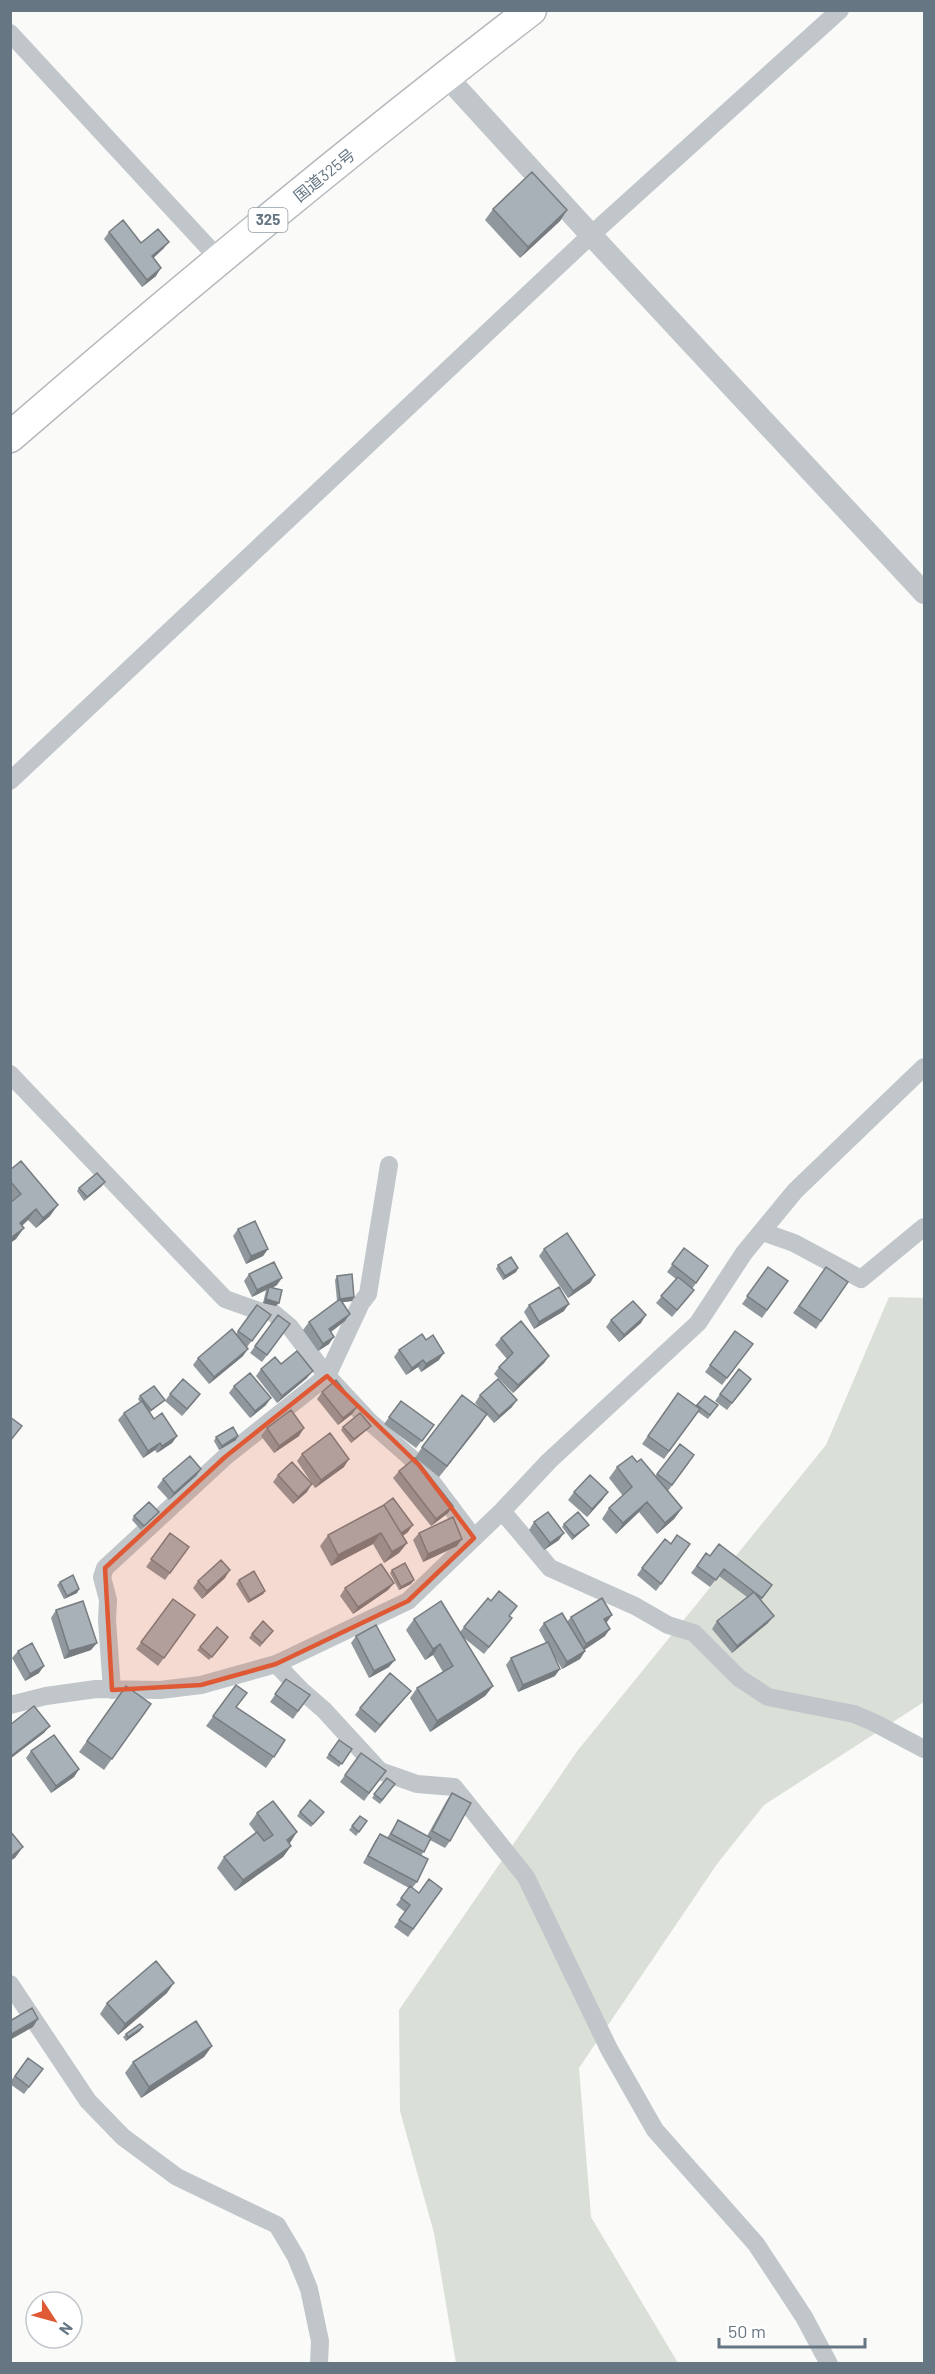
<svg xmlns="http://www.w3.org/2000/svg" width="935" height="2374" font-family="Barlow,'Noto Sans JP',sans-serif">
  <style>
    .green { fill: #dadfd7 }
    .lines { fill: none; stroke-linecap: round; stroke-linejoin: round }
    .trunk-casing { stroke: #b5b9bd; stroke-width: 33 }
    .minor { stroke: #c1c6ca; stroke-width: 18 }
    .tertiary { stroke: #c1c6ca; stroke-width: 22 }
    .trunk { stroke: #fff; stroke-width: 30 }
    .wall { fill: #90989d }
    .shaded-wall { fill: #767c80 }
    .building { fill: #a8b1b7; stroke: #767c80; stroke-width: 1.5 }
    .marked { fill: #de5934; fill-opacity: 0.2; stroke: #de5934; stroke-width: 4.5; stroke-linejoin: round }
    .labels { text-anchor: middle; stroke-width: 6; stroke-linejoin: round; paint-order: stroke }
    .shield { fill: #fff; stroke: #949fa8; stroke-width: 1.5 }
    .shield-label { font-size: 15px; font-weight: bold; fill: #667682 }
    .street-label { font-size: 16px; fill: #667682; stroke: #fff }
  </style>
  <rect width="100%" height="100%" fill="#fafaf8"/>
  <path class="green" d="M889,1297L924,1298V1702L764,1805L717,1864L579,2068L591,2217L678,2363H456L434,2233L400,2111L399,2010L578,1750L826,1445Z"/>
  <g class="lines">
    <g class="trunk-casing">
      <path id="trunk" d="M10,437C180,290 353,147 531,10"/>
    </g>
    <path class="minor" d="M10,33L219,259
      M10,781L591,235L840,10
      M10,1074L225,1299L259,1311L272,1312L290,1327L327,1376L369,1421L419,1465L474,1538
      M763,1232L794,1243L861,1279L924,1227
      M502,1511L550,1568L635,1606L668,1625L694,1633L739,1678L768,1697L854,1714L873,1722L924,1749
      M276,1664L302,1691L324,1710L380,1771L417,1784L454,1787L526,1877L609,2049L655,2130L756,2244L804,2317L829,2364
      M112,1690L107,1620L108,1600L102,1577L105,1568L225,1457L327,1376L361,1303L368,1294L389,1165
      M10,1705L46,1696L96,1689L160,1690L201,1685L276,1664L408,1601L502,1511L549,1461L698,1323L744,1253L795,1191L924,1067
      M10,1984L88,2101L123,2137L177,2177L277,2225L296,2257L309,2289L320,2341L319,2364"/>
    <path class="tertiary" d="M446,76L591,235L924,593"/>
    <use href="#trunk" class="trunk"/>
  </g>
  <path class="wall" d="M493,209L567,210L560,221L520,258L485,220Z
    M109,232L141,243L169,242L163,249L153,258L156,276L142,287L104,239Z
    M10,1170L50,1216L36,1228L28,1220L22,1226L16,1239L10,1243V1203L12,1202L10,1200Z
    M102,1186L84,1201L77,1191L79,1188Z
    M238,1229L268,1249L263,1256L246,1264L233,1236Z
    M684,1248L708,1266L692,1289L688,1298L672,1317L656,1303L676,1279L667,1272Z
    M544,1249L595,1275L590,1283L568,1298L539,1256Z
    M498,1265L518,1268L516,1272L503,1280L496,1269Z
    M768,1267L788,1281L762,1318L742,1304Z
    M826,1267L848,1282L816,1329L793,1313Z
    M249,1274L277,1285L272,1288L276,1306L263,1303L266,1290L252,1297L244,1281Z
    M337,1276L354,1297L352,1301L342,1302L345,1321L331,1332L329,1344L318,1351L303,1330L309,1322L337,1301L335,1280Z
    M257,1305L271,1315L247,1347L243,1356L209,1384L193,1365L198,1358L236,1334Z
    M529,1305L564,1311L534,1329L524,1312Z
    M278,1315L290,1324L262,1362L250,1353Z
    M611,1320L641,1323L619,1342L606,1327Z
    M735,1331L753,1344L722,1385L705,1372Z
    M501,1338L549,1356L544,1363L513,1393L494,1374L499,1367L507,1359L495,1345Z
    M426,1340L439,1360L421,1372L418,1367L406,1375L394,1357L399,1350Z
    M281,1364L307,1378L277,1403L256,1376L261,1369Z
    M234,1386L266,1405L250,1418L229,1393Z
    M746,1386L727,1410L715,1401L720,1394Z
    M322,1392L357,1407L352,1414L338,1425L317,1399Z
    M678,1393L696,1406L705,1396L718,1405L708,1419L698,1412L664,1459L642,1444Z
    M170,1394H200L182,1416L165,1401Z
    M480,1395L512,1407L494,1423L487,1415L439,1477L417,1459L448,1513L431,1526L393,1478L399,1471L415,1458L422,1447L483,1411L475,1403Z
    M140,1396L162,1403L149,1413L154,1419L177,1436L172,1443L157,1453L155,1450L143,1458L118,1420L124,1413L140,1402L138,1399Z
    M401,1401L434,1425L416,1448L384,1424Z
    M371,1426L368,1429L351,1443L341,1430L343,1427Z
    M267,1428L299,1436L274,1453L261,1436Z
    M216,1437L236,1440L219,1450L214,1441Z
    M680,1444L689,1463L668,1491L682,1508L674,1519L657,1534L639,1512L616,1534L602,1519L609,1508L623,1496L609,1478L617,1467L637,1462L655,1477Z
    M302,1454L344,1467L315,1488L297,1461Z
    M201,1469L196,1476L169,1500L157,1487L163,1479Z
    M278,1475L307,1492L293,1504L273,1482Z
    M574,1492L603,1499L587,1517L568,1500Z
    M159,1512L141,1530L132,1520L134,1516Z
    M534,1522L559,1540L544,1550L529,1530Z
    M564,1524L586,1528L572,1540L562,1527Z
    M408,1532L403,1536L407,1543L399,1553L384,1563L373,1544L331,1566L320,1546L328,1535Z
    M170,1533L189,1547L165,1580L146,1567Z
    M419,1533L457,1546L423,1562L413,1540Z
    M671,1544H690L656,1591L637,1575L642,1568Z
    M706,1553L710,1556L772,1585L761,1600L768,1623L732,1653L712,1629L717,1621L747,1597L719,1576L710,1587L691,1573Z
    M392,1570L411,1584L399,1590L390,1573Z
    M225,1578L202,1599L193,1588L198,1581Z
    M239,1580L265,1591L263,1594L248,1603L236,1584Z
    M60,1582L79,1589L77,1593L64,1599L57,1585Z
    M394,1583L388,1590L353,1614L340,1596L345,1588Z
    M173,1599L195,1615L158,1666L136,1649Z
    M56,1610L91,1650L64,1659L51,1618Z
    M510,1616L507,1625L484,1654L464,1638L493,1686L485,1696L430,1732L410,1698L417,1688L443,1672L433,1655L425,1660L406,1630L414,1619L460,1632L464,1627Z
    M571,1617L607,1622H606L605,1636L584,1650L585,1651L580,1659L562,1669L555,1657V1676L518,1692L506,1665L511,1658L546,1643L539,1630L544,1623L567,1622Z
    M273,1631L260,1647L249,1638L252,1634Z
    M356,1636L389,1667L369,1678L351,1643Z
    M226,1641L209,1660L197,1650L200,1647Z
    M18,1651L39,1673L25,1681L12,1658Z
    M286,1679L310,1695L293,1719L270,1702Z
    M236,1685V1707L285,1740L266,1768L206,1726Z
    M126,1686L151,1704L104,1770L79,1752Z
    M405,1698L375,1733L355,1715L360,1708Z
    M339,1740L352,1749L339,1767L326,1758Z
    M31,1751L79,1769L74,1777L51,1793L26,1758Z
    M361,1753L386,1771L364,1801L340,1782Z
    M387,1778L395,1784L380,1804L372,1798Z
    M452,1793L450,1841L445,1848L430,1840L421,1856L417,1882L412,1888L419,1893L442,1889L408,1937L394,1927L405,1912L396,1905L409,1888L363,1863L375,1841L380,1834L387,1838L398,1820L427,1836L447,1800Z
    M300,1812H324L311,1827L297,1816Z
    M257,1813L291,1846L283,1857L235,1891L217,1868L224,1857L256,1833L249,1824Z
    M360,1816L367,1821L356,1836L349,1830Z
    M167,1993L118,2035L100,2014L107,2003Z
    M140,2031L126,2041L123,2037L126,2034Z
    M212,2046L204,2057L141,2098L125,2073L133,2062Z
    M28,2058L43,2069L24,2094L10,2084V2082Z"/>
  <path class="shaded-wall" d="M567,210L560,221L520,258L528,247Z
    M169,242L163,249L147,264L152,256Z
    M161,268L156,276L142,287L147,280Z
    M105,1182L102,1186L84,1201L87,1197Z
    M58,1205L50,1216L36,1228L43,1218Z
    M36,1209L28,1220L12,1234L20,1223Z
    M24,1228L16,1239L10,1243V1240L12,1237Z
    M268,1249L263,1256L246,1264L251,1256Z
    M518,1268L516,1272L503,1280L505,1276Z
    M595,1275L590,1283L568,1298L573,1291Z
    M282,1278L277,1285L268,1290L269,1287L266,1290L252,1297L257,1290Z
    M354,1297L352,1301L337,1303L340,1299Z
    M266,1299L279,1303L276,1306L263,1303Z
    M569,1304L564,1311L534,1329L539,1322Z
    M350,1314L345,1321L324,1337L329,1329Z
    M646,1315L641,1323L619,1342L624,1335Z
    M334,1337L329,1344L318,1351L323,1344Z
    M248,1349L243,1356L209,1384L214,1377Z
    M444,1353L439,1360L421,1372L426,1364Z
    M549,1356L544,1363L513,1393L518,1385Z
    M423,1360L418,1367L406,1375L412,1368Z
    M313,1371L307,1378L277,1403L282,1396Z
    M200,1394L195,1401L182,1416L187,1409Z
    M271,1398L266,1405L250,1418L255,1411Z
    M517,1400L512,1407L494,1423L499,1416Z
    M357,1407L352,1414L338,1425L343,1418Z
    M487,1414L480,1425L439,1477L447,1466Z
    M371,1426L368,1429L351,1443L354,1439Z
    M304,1428L299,1436L274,1453L279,1446Z
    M177,1436L172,1443L157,1453L162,1446Z
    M238,1436L236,1440L219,1450L222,1446Z
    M160,1443L155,1450L143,1458L148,1451Z
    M349,1459L344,1467L315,1488L321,1480Z
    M201,1469L196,1476L169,1500L174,1493Z
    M312,1484L307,1492L293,1504L298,1497Z
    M608,1492L603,1499L587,1517L592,1509Z
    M647,1502L639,1512L616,1534L623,1523Z
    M453,1506L448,1513L431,1526L436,1519Z
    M682,1508L674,1519L657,1534L665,1523Z
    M413,1525L408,1532L395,1541L400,1534Z
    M589,1525L586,1528L572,1540L574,1536Z
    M381,1533L373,1544L331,1566L338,1555Z
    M564,1533L559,1540L544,1550L550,1543Z
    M462,1539L457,1546L423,1562L428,1554Z
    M407,1543L399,1553L384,1563L392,1552Z
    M230,1570L225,1578L202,1599L207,1591Z
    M414,1580L411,1584L399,1590L401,1587Z
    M394,1583L388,1590L353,1614L358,1607Z
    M79,1589L77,1593L64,1599L67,1596Z
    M265,1591L263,1594L248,1603L250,1600Z
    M612,1615L607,1622L599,1627L604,1619Z
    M774,1616L768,1623L732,1653L737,1646Z
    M610,1629L605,1636L581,1652L586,1644Z
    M97,1643L91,1650L64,1659L69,1651Z
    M440,1644L433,1655L425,1660L433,1649Z
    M585,1651L580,1659L562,1669L567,1662Z
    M395,1660L389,1667L369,1678L374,1671Z
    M44,1666L39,1673L25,1681L30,1674Z
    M560,1669L555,1676L518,1692L523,1685Z
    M493,1686L485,1696L430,1732L437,1721Z
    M411,1691L375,1733L380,1725Z
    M50,1726L44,1733L10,1759L11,1756Z
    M79,1769L74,1777L51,1793L56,1786Z
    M297,1832L290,1843L287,1840Z
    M291,1846L283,1857L235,1891L243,1880Z
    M23,1847L15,1858L10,1861V1857Z
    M174,1983L167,1993L118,2035L125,2024Z
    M38,2019L33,2027L10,2040V2035Z
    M143,2027L140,2031L126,2041L128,2037Z
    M212,2046L204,2057L141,2098L149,2087Z"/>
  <path class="building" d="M532,172L567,210L528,247L493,209Z
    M123,220L141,243L158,229L169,242L152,256L161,268L147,280L109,232Z
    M21,1161L58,1205L43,1218L36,1209L20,1223L24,1228L12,1237L10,1236V1203L21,1194L10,1181V1170Z
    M97,1173L105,1182L87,1197L79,1188Z
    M255,1221L268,1249L251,1256L238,1229Z
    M567,1233L595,1275L573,1291L544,1249Z
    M684,1248L708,1266L696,1283L672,1264Z
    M511,1257L518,1268L505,1276L498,1265Z
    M274,1262L282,1278L257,1290L249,1274Z
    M768,1267L788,1281L767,1310L747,1296Z
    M826,1267L848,1282L821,1321L799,1306Z
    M352,1274L354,1297L340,1299L337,1276Z
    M678,1277L694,1290L677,1310L661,1296Z
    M269,1287L282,1290L279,1303L266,1299Z
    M559,1287L569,1304L539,1322L529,1305Z
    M340,1299L350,1314L329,1329L334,1337L323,1344L309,1322Z
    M633,1301L646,1315L624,1335L611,1320Z
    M257,1305L271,1315L252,1341L238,1331Z
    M278,1315L290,1324L267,1355L255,1346Z
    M521,1321L549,1356L518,1385L499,1367L513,1353L501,1338Z
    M232,1329L248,1349L214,1377L198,1358Z
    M735,1331L753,1344L727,1378L710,1365Z
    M422,1334L426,1340L433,1335L444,1353L426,1364L423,1360L412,1368L399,1350Z
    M297,1351L313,1371L282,1396L261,1369L275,1357L281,1364Z
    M739,1369L751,1379L732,1403L720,1394Z
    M250,1373L271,1398L255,1411L234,1386Z
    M183,1379L200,1394L187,1409L170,1394Z
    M498,1379L517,1400L499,1416L480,1395Z
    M336,1380L357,1407L343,1418L322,1392Z
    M154,1386L165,1400L151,1410L140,1396Z
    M678,1393L700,1409L669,1451L648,1436Z
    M462,1395L487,1414L447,1466L422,1447Z
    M705,1396L718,1405L710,1415L697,1405Z
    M142,1401L154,1419L162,1413L177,1436L162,1446L160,1443L148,1451L124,1413Z
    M401,1401L434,1425L422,1441L389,1417Z
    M291,1410L304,1428L279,1446L267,1428Z
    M360,1413L371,1426L354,1439L343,1427Z
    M10,1417L22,1426L10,1441Z
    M233,1427L238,1436L222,1446L216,1437Z
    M330,1433L349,1459L321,1480L302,1454Z
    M680,1444L694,1455L672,1485L657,1474Z
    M190,1456L201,1469L174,1493L163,1479Z
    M632,1456L637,1462L641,1459L682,1508L665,1523L647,1502L623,1523L609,1508L632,1487L617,1467Z
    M415,1458L453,1506L436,1519L399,1471Z
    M292,1462L312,1484L298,1497L278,1475Z
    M590,1475L608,1492L592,1509L574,1492Z
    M393,1498L413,1525L401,1533L384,1505L381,1507Z
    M149,1502L159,1512L144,1526L134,1516Z
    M384,1505L407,1543L392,1552L381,1533L338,1555L328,1535Z
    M548,1512L564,1533L550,1543L534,1522Z
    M578,1512L589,1525L574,1536L564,1524Z
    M453,1517L462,1539L428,1554L419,1533Z
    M170,1533L189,1547L170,1573L151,1559Z
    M677,1535L690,1544L661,1584L642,1568L665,1539L671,1544Z
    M719,1544L772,1585L762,1598L724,1569L716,1580L697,1566L706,1553L710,1556Z
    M221,1560L230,1570L207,1591L198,1581Z
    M405,1563L414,1580L401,1587L392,1570Z
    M381,1564L394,1583L358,1607L345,1588Z
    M254,1571L265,1591L250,1600L239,1580Z
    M73,1575L79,1589L67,1596L60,1582Z
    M499,1591L517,1606L509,1616L512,1618L489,1647L464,1627L488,1598L491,1601Z
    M754,1592L774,1616L737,1646L717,1621Z
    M602,1598L612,1615L604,1619L610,1629L586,1644L571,1617Z
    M173,1599L195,1615L164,1658L141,1642Z
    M83,1601L97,1643L69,1651L56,1610Z
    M441,1601L493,1686L437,1721L417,1688L453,1666L440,1644L433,1649L414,1619Z
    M562,1613L585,1651L567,1662L544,1623Z
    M263,1621L273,1631L262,1643L252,1634Z
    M376,1625L395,1660L374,1671L356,1636Z
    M217,1627L228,1637L212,1657L200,1647Z
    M548,1642L560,1669L523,1685L511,1658Z
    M32,1643L44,1666L30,1674L18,1651Z
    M390,1673L411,1691L380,1725L360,1708Z
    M286,1679L310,1695L298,1711L275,1694Z
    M236,1685L247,1693L236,1707L285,1740L274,1757L213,1716Z
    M126,1686L151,1704L112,1759L87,1741Z
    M34,1706L50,1726L11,1756L10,1725Z
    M54,1735L79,1769L56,1786L31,1751Z
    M339,1740L352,1749L342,1764L329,1754Z
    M361,1753L386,1771L369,1793L345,1775Z
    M387,1778L395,1784L382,1800L374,1794Z
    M452,1793L471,1803L450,1841L432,1831Z
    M310,1800L324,1812L313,1824L300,1812Z
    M273,1801L297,1832L287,1840L291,1846L243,1880L224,1857L257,1832L264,1841L273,1835L257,1813Z
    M360,1816L367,1821L359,1832L352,1826Z
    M398,1820L431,1838L424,1852L391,1834Z
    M10,1831L23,1847L10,1857Z
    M380,1834L428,1859L417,1882L368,1856Z
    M429,1879L442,1889L413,1929L399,1920L410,1905L401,1898L410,1886L419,1893Z
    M156,1961L174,1983L125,2024L107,2003Z
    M32,2008L38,2019L10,2035V2021Z
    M196,2021L212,2046L149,2087L133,2062Z
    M140,2024L143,2027L128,2037L126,2034Z
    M28,2058L43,2069L29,2087L15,2076Z"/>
  <path class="marked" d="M327,1376L419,1465L474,1538L408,1601L276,1664L201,1685L112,1690L105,1568L225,1457Z"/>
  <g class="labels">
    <rect class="shield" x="248.5" y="208" width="39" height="24" rx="4.5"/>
    <g class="shield-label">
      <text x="268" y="225">325</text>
    </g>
    <g class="street-label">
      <text transform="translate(324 175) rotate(-39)" y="6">国道325号</text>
    </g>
  </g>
  <rect width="935" height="2374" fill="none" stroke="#667682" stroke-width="24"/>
  <g transform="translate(54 2320) rotate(126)"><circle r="28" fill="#ffffff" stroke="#c2c8cd" stroke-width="1.5"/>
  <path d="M0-4.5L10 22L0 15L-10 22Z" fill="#de5934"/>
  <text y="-9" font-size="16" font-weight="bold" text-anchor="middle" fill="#667682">N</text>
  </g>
  <path d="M719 2338v9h146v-9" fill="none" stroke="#667682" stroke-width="3"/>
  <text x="728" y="2338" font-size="18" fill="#667682" stroke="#ffffff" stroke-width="4.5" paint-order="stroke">50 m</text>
</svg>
